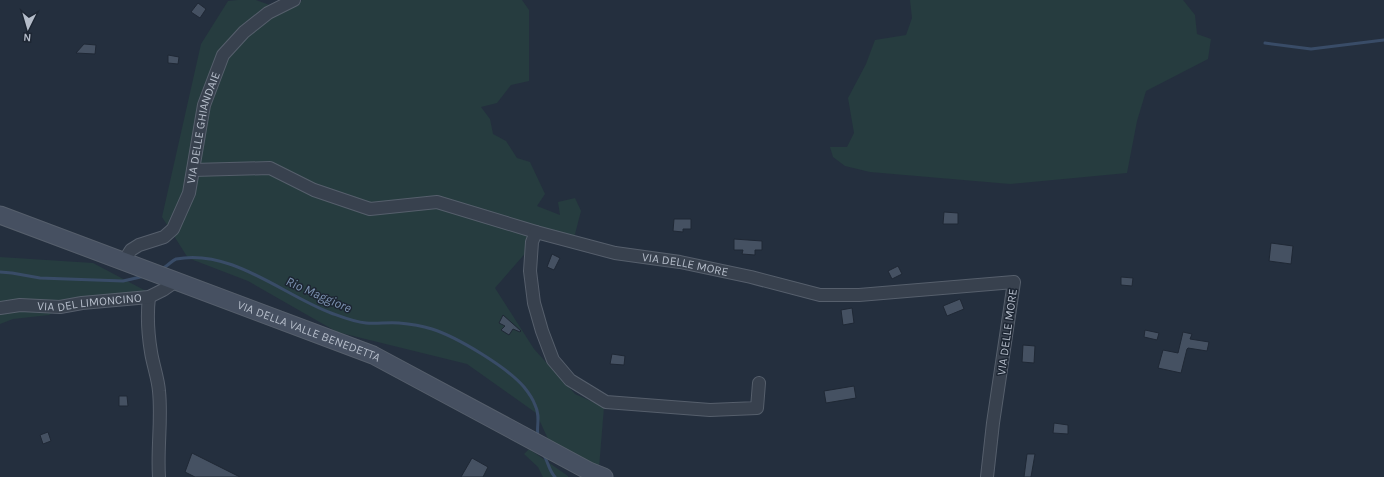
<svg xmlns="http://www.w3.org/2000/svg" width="1384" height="477" font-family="Karla,sans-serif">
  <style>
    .green { fill: #263c3f }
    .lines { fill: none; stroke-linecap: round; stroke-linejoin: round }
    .stream { stroke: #394c67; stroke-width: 3 }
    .building { fill: #455162; stroke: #1f2835 }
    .street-casing { stroke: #565f6c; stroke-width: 14 }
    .secondary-casing { stroke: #565f6c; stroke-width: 19 }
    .street { stroke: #38414e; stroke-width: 12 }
    .secondary { stroke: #465061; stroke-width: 17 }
    .labels { text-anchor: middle; stroke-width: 3; stroke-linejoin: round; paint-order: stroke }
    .street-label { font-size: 12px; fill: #b4bcc9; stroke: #1d2633 }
    .water-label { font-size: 13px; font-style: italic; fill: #7c92b1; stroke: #1d2633 }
  </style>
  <rect width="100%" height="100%" fill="#242f3e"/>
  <path class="green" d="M238,0H256L275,7L298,6L302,0H522L529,10V81L511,85L497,103L481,107L490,119L493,134L506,141L517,158L530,162L545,194L537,206L560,215L558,202L575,198L581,211L574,238L542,234L495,288L534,349L575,394L604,407L599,468L549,441L536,413L467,364L337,332L248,281L188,258L162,217L201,44L228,1Z
    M910,0H1183L1195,15L1197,34L1211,39L1208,59L1146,91L1137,121L1127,173L1010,184L870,172L845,166L833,157L830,147H847L854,133L848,98L866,64L875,40L906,35L912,18Z
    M0,257L93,263L146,291L73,300L49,315L13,319L0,324Z
    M529,449L568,476V477H543L538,467L524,454Z"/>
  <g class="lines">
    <path class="stream" d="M1265,43L1311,49L1384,40
      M161,269C167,267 171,261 176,259C231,248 283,295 331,313C342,317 354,322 366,323C377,324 388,322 399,323C410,324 422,326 432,329C457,337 507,367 524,387C528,392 533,399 535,405C541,417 536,425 538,437
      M0,272L12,273L40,278L123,281L145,276
      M543,454C548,461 549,471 555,477"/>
  </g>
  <path class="building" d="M198,3L206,9L200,18L191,12Z
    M84,44L96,45L95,54L76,53Z
    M168,55L179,57L178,64L168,63Z
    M944,212L958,213V224H943Z
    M674,219H691V229H683V232L673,231Z
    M734,239L762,241V250H755V255L742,254L743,250H734Z
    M1271,243L1293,246L1291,264L1269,261Z
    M552,254L560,258L554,270L547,267Z
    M898,266L902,274L892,279L888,271Z
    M1121,277L1133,278L1132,286L1121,285Z
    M960,299L964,309L947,316L943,306Z
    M852,308L854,323L843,325L841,310Z
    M503,315L521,331L520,332L513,329L509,335L501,330L505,326L499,323Z
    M1145,330L1159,333L1157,340L1144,337Z
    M1183,332L1192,334L1190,339L1209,342L1207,351L1188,348L1187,349L1181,373L1158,368L1163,350L1178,353Z
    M1023,345L1035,346L1034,363L1022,362Z
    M612,354L625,356L624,365L610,364Z
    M854,386L856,398L826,403L824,391Z
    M119,396H127L128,406H119Z
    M1054,423L1068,425V434L1053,433Z
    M48,432L51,441L43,444L40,435Z
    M192,453L240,477H195L185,472Z
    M1027,454H1035L1031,477H1024Z
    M472,458L488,467L483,477H461Z"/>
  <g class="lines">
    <g class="street-casing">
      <g id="street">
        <path d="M193,170L270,168L314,190L370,209L437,202L536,232"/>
        <path id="s1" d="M124,261L131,250L139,245L164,237L173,229L189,193L204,105L223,55L244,32L268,13L294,0"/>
        <path d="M149,297C147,314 148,334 151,352C153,365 158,378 159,391C162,420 157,448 159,477"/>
        <path id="s2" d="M0,308L20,305L60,307L82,303L149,297L163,290L176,281"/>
        <path id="s3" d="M759,383L757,408L710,410L606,402L570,380L553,360L542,331L534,303L530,271L532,242L536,232L615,253L680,262L751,277L820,295H859L1014,282L993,423L987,477"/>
      </g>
    </g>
    <g class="secondary-casing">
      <g id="secondary">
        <path id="s4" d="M0,215L373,355L589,471L604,477"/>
      </g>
    </g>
    <use href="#street" class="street"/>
    <use href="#secondary" class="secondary"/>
  </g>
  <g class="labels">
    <g class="street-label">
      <text dy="4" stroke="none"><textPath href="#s1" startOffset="167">VIA DELLE GHIANDAIE</textPath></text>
      <text dy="4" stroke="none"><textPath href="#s3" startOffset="530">VIA DELLE MORE</textPath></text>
      <text dy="4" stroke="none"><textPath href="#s2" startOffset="90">VIA DEL LIMONCINO</textPath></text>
      <text dy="4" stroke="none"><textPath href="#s4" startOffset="330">VIA DELLA VALLE BENEDETTA</textPath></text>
      <text transform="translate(1007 332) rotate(-82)" y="4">VIA DELLE MORE</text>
    </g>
    <g class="water-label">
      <text transform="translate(319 294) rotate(24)" y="5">Rio Maggiore</text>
    </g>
  </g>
  <g transform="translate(28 28) rotate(185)" stroke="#1d2633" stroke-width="3" paint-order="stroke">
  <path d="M0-3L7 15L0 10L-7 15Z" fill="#b4bcc9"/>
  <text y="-6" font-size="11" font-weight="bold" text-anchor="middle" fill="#b4bcc9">N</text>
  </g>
</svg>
